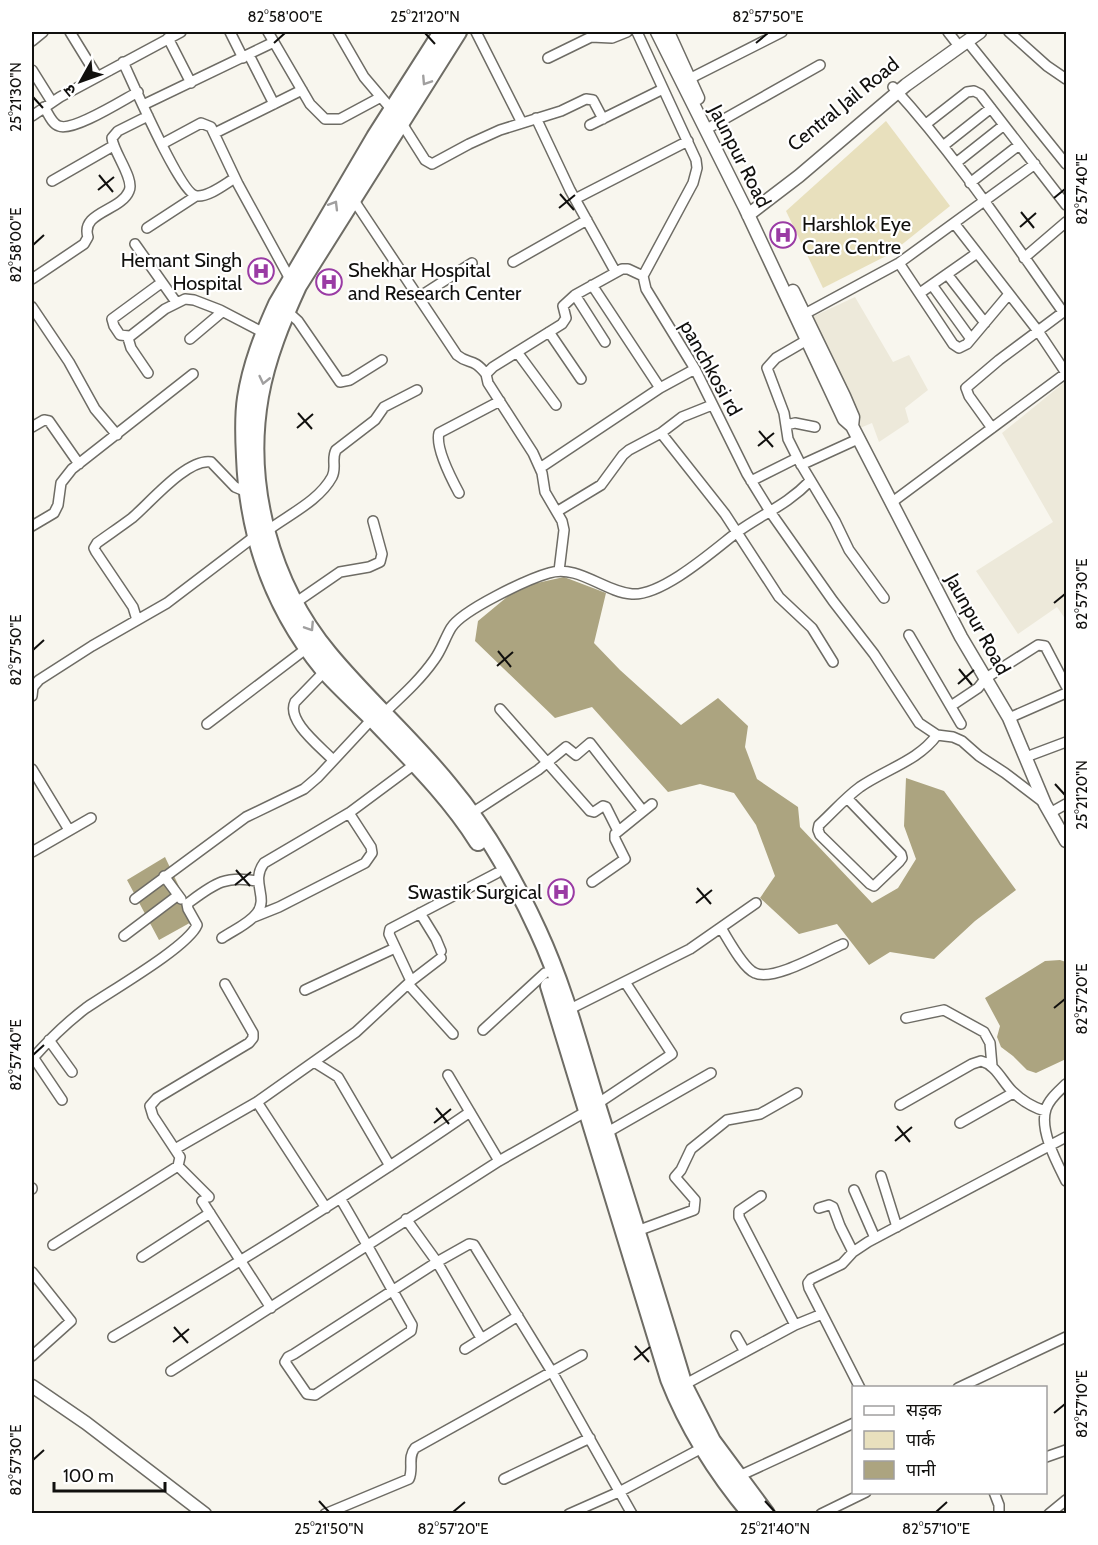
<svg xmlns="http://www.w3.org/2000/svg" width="1098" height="1545" font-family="Cabin,'Noto Sans Devanagari',sans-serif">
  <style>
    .built { fill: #ede9da }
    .green { fill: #e8e0bd }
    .water { fill: #aca480 }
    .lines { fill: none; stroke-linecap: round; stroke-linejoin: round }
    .street-casing { stroke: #6e6c65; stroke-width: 12 }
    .secondary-casing { stroke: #6e6c65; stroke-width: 15 }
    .highway-casing { stroke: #6e6c65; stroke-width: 20 }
    .street { stroke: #fff; stroke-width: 9 }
    .secondary { stroke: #fff; stroke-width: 12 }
    .highway { stroke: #fff; stroke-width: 16 }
    .oneway { stroke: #a09f9f }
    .ticks { fill: none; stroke: #11100e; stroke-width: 2 }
    .labels { text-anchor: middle; stroke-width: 4.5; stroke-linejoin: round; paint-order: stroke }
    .street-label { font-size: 20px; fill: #11100e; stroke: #fff }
    .poi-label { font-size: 20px; fill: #11100e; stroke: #fff; text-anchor: start }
    .neatline { fill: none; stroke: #11100e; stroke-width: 2 }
    .ticks-label { font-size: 15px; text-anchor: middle; fill: #11100e }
  </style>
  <rect width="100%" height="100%" fill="#f8f6ee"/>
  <path class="built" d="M855,297L893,362L909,355L928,390L905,408L909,422L879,442L872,423L860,428L810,318Z
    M1066,381V620L1057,607L1018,634L976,571L1053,522L1002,433Z"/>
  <path class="green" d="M886,121L950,206L890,254L823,288L786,211Z"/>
  <path class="water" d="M564,577L606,593L594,643L620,670L681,725L718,698L748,726L745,747L757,779L798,807L800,827L872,903L898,888L916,859L904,826L906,778L944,791L1016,890L975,921L934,959L890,952L869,965L837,924L799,934L760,898L775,876L756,825L734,793L700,784L668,792L592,707L555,718L475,641L478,621L519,587Z
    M165,857L195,920L159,940L127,880Z
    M1060,960L1066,962V1059L1036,1073L1027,1070L1013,1056L1001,1047L997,1037L1000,1026L985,998L1045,961Z"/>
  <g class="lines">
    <g class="street-casing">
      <path id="street" d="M70,32L97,76
        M230,32L243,58
        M268,32L310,104L325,119H340L381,97
        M338,32L364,77L392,110
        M476,32L522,123
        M637,32L696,160L697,168L693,183L643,276L646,289L695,369L747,474L771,513L833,601L874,654L919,723L937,735L953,737L962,741L979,756L1005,773L1043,802
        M948,32L955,41
        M1009,32L1047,66L1066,79
        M168,38L191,83
        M32,41L43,32
        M967,41L1066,164
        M249,55L274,104
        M548,58L591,37L612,38L627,32
        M123,62C132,81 181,195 197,196C209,197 225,184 235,178
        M32,70L52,102
        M689,79L782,32
        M893,87C957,157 1009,236 1063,312
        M143,105L274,42
        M44,107C48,113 52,124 59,126C73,132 123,100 138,92
        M32,116L60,97L181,32
        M536,118L570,190L615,271
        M401,122L425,160L432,164L469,144L500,130L561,111L586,99L593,100L603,119
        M926,124L967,92L974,91L980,94L1066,205
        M590,125L663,89
        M712,126L820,65
        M215,133L302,90
        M162,144L201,123L211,127L238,184L290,279
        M943,146L991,108
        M956,163L1004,125
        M52,181L113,146
        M970,183L1019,145
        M353,199L457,355C469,365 473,357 486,374
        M575,199L688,141
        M954,223L1038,331L1066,373
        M147,228L196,196
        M135,244L176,302
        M1024,258L1066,222
        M513,262L587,220
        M899,263L953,344L959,348L967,344L1009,294
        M947,274L985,323
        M32,279L84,244L88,237C80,212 121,211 129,191C135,179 113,152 112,138L118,131L148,116
        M592,285L660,388
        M932,285L971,339
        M920,293L977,253
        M575,295L605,342
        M419,297L472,263
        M32,307L69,362L95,409L117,435
        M287,311L298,321L340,382L350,380L382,360
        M801,316L899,263L1035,164
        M549,332L581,379
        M129,336L120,335L114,326L112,319L161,283
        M190,339L222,312
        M807,340L776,358L767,368L784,413L788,439L799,461L835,521L849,550L884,598
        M517,352L556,405
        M148,373L131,348L128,338L165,309L185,299L194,300L220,310L268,335
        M786,425L795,423L815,427
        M32,427L44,420L49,421L79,464
        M992,428L969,396L966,388L999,360L1066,310
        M661,433L725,514L779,597L812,628L833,662
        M801,465L858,439
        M540,468L660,388L695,369
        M751,481L797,458
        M459,493C452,480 435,448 439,433L500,401
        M891,503L1066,373
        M558,511L601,485L623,455L629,450L661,433L682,417L712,405
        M32,526L54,513L58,505L61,483L72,469L193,374
        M267,531C288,515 319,501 332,477C337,468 331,459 336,450L375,420L384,407L417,390
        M559,571L564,530L562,521L545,492L542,473L533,453L488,383L486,374L493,367L562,324L566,318L563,306L575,295L622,269H628L643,276
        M295,603L340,572L369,567L380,562L382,554L373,521
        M137,620L133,607L96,552L94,548L97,543C108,535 120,527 132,518C149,504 187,458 211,462L235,487L247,492
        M909,635L961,724
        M325,671L295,702C286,721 321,747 333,760
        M32,696L33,687L39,680L92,646L167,603L255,536
        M951,706L978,688L986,678L1038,645L1045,646L1066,686
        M500,709L590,811L594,812L603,806L606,807L618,831
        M384,713C402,696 420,680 434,660C441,651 445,638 451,628C462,610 528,579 549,573C578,564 604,592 632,594C662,596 713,551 736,533C762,514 787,505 810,481
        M1009,718L1066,693
        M207,724L307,648
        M1026,757L1066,742
        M32,769L69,830
        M847,798L901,854L902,858L899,862L874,886L870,884L820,835L818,830L819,825C833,812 845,798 860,787C886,769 918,761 937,735
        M472,813L538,770L566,747L576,755L590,743L643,811
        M1050,813L1066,804
        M32,852L91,818
        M164,876L181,899
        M592,882L625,859L615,839V834L652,804
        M135,899L246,817L304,789L318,777L372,719
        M420,913L436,939L441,951
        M254,917L279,907L365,863L372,853L371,847L349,813
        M721,928C728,939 743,968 755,973C773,982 824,952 843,944
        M124,936L177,896
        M222,938C232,931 249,924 257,913C269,897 250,882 264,863L349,813L415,764
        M411,981L389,934L390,929L497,873
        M408,984L453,1034
        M305,990L395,948
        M570,1009L690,949L756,903
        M906,1018L944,1010L984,1032L990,1043L992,1066
        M483,1030L545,973
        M49,1040L72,1072
        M33,1057L62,1100
        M32,1059C48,1041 66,1023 86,1008C109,992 188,947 197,925L188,909L187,904L191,901C215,883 227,875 257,881
        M314,1062L338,1077L390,1166
        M448,1075L499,1161
        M1066,1084C1059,1091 1049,1099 1046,1109C1039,1130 1057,1163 1066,1181
        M597,1104L672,1054L625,982
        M900,1105L972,1064L981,1061C996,1065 1002,1081 1012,1091C1022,1101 1032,1107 1045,1111
        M960,1123L1013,1093
        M606,1133L711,1073
        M175,1149L257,1102
        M178,1166L209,1197
        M881,1176L897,1227
        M32,1188V1189
        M854,1190L875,1238
        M761,1196L739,1211V1217L795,1325
        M340,1198C365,1240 388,1283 412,1325L411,1331L315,1395L307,1394L285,1362L288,1357L294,1354L437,1262L469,1244L474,1245L552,1372L632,1514
        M202,1201L271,1308
        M326,1208L257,1102L356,1032L411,981L441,958
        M819,1208L829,1205L833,1207L840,1226L853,1252
        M406,1219L437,1262L481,1338
        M637,1231L694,1210L695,1200L675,1177L681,1170L691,1149L727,1120L760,1114L797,1093
        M53,1245L178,1166L180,1157L153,1116L150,1106L157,1098L249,1043L253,1038V1033L225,984
        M142,1257L210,1213
        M32,1272L71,1321L32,1356
        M736,1336L745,1352
        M113,1337C234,1266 354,1192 470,1112
        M465,1349L518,1316
        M171,1371L499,1161L587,1111
        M680,1387L795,1325L822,1314
        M860,1388L809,1288L808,1283L811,1279L842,1264L853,1252L868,1242L1066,1137
        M958,1388L1066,1337
        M1046,1457L1066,1450
        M737,1477L854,1423
        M504,1479L590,1438
        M994,1492L999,1505V1514
        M325,1514L409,1479C414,1468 407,1458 415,1448L582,1355
        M569,1514L621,1491L702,1448
        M821,1514L866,1492
        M1049,1514L1066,1500"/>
    </g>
    <g class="secondary-casing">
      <path id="secondary" d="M657,32L745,208L844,419L852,426L961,637L1009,718L1045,804L1066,841
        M668,32L698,98
        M748,215L799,176L906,85L980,32
        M793,291L844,396L853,417L852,426
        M32,1386L86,1423L205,1514"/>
    </g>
    <g class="highway-casing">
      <path id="highway" d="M442,32L375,137L277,304C263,335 251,365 246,398C243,417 244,438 245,457C248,536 274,609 324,670C339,687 356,702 372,718C409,757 450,797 478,842
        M458,32L298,286C282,321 267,357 260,396C244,486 271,584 329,654C367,700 412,739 449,785C486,829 514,879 538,931C564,987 579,1046 597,1105C626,1198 656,1292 684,1386L712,1441L766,1514
        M549,986L669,1379C689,1430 716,1472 751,1514"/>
    </g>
    <use href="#street" class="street"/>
    <use href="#secondary" class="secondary"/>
    <use href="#highway" class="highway"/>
  </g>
  <defs><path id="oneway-chevron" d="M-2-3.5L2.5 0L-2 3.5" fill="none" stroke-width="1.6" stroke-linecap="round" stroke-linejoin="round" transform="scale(1.5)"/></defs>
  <g class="oneway">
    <use href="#oneway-chevron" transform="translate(426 81) rotate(123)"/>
    <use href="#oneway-chevron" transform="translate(334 205) rotate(-59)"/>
    <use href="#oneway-chevron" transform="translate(264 380) rotate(103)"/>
    <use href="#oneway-chevron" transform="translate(310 627) rotate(57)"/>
  </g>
  <path class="ticks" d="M425,33L435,44M274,43L285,33M756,43L768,33M33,97L43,108M99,175L113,192M98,190L114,177M560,194L574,210M1054,198L1065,189M559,208L575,195M1021,212L1034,228M1020,227L1036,213M33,245L44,235M298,413L312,429M297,428L313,414M759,431L773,447M758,446L774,433M1054,603L1065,594M33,650L44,640M498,651L511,667M497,666L513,652M959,669L972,685M958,684L974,670M1055,784L1065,795M236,870L250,886M235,885L251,872M697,888L711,904M696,903L712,890M1054,1008L1065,999M33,1055L44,1045M436,1108L449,1124M434,1123L451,1109M897,1126L910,1142M895,1141L912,1127M174,1327L188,1343M173,1342L189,1329M635,1346L649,1362M634,1360L650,1347M1054,1413L1065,1404M33,1460L44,1450M319,1501L329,1512M765,1501L775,1512M453,1512L465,1502M936,1512L947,1502"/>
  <defs>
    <g id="hospital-ring" transform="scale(1.35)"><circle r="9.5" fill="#fff" stroke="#9a3ba4" stroke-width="1.5"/><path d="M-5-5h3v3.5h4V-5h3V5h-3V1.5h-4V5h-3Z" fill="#9a3ba4"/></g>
  </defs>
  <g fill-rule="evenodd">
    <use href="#hospital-ring" x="783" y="235"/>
    <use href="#hospital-ring" x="261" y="271"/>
    <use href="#hospital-ring" x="329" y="282"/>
    <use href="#hospital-ring" x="561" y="892"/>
  </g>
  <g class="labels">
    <g class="street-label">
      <text transform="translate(843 104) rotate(-39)" y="7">Central Jail Road</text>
      <text transform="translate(740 156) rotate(63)" y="7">Jaunpur Road</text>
      <text transform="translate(711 368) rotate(61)" y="7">panchkosi rd</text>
      <text transform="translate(978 624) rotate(61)" y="7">Jaunpur Road</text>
    </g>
    <g class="poi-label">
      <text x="802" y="231">Harshlok Eye<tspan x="802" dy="23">Care Centre</tspan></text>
      <text x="242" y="267" text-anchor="end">Hemant Singh<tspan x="242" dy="23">Hospital</tspan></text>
      <text x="348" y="277">Shekhar Hospital<tspan x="348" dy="23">and Research Center</tspan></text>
      <text x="542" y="899" text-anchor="end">Swastik Surgical</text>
    </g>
  </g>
  <rect width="1098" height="1545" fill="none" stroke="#ffffff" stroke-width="66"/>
  <rect x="852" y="1386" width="195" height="108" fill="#ffffff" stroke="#a09f9f" stroke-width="1.5"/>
  <rect x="864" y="1406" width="30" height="9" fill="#ffffff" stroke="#a09f9f" stroke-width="1.5"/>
  <text x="906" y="1416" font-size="18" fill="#11100e">सड़क</text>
  <rect x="864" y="1431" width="30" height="18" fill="#e8e0bd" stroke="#a09f9f" stroke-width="1.5"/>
  <text x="906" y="1446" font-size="18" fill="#11100e">पार्क</text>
  <rect x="864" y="1461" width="30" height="18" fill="#aca480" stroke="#a09f9f" stroke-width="1.5"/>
  <text x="906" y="1476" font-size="18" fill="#11100e">पानी</text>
  <g transform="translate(81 81) rotate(230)" stroke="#ffffff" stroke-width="4.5" paint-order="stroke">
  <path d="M0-4.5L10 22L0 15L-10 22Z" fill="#11100e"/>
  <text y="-9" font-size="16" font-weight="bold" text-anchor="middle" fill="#11100e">उ</text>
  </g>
  <path d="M54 1482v9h111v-9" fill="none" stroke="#11100e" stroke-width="3"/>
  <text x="63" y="1482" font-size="18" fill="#11100e" stroke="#ffffff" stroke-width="4.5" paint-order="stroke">100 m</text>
  <rect x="33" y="33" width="1032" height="1479" class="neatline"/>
  <g class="ticks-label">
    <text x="285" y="22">82°58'00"E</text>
    <text x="425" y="22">25°21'20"N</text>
    <text x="768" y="22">82°57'50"E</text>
    <text transform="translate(16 97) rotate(-90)" y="5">25°21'30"N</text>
    <text transform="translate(1082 189) rotate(-90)" y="5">82°57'40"E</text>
    <text transform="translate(16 245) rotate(-90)" y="5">82°58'00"E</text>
    <text transform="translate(1082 594) rotate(-90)" y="5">82°57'30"E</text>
    <text transform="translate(16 650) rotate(-90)" y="5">82°57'50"E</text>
    <text transform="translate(1082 795) rotate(-90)" y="5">25°21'20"N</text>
    <text transform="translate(1082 999) rotate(-90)" y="5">82°57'20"E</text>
    <text transform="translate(16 1055) rotate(-90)" y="5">82°57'40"E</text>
    <text transform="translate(1082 1404) rotate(-90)" y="5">82°57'10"E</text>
    <text transform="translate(16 1460) rotate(-90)" y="5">82°57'30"E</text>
    <text x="329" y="1534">25°21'50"N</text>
    <text x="453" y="1534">82°57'20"E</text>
    <text x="775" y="1534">25°21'40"N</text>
    <text x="936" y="1534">82°57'10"E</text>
  </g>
</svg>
